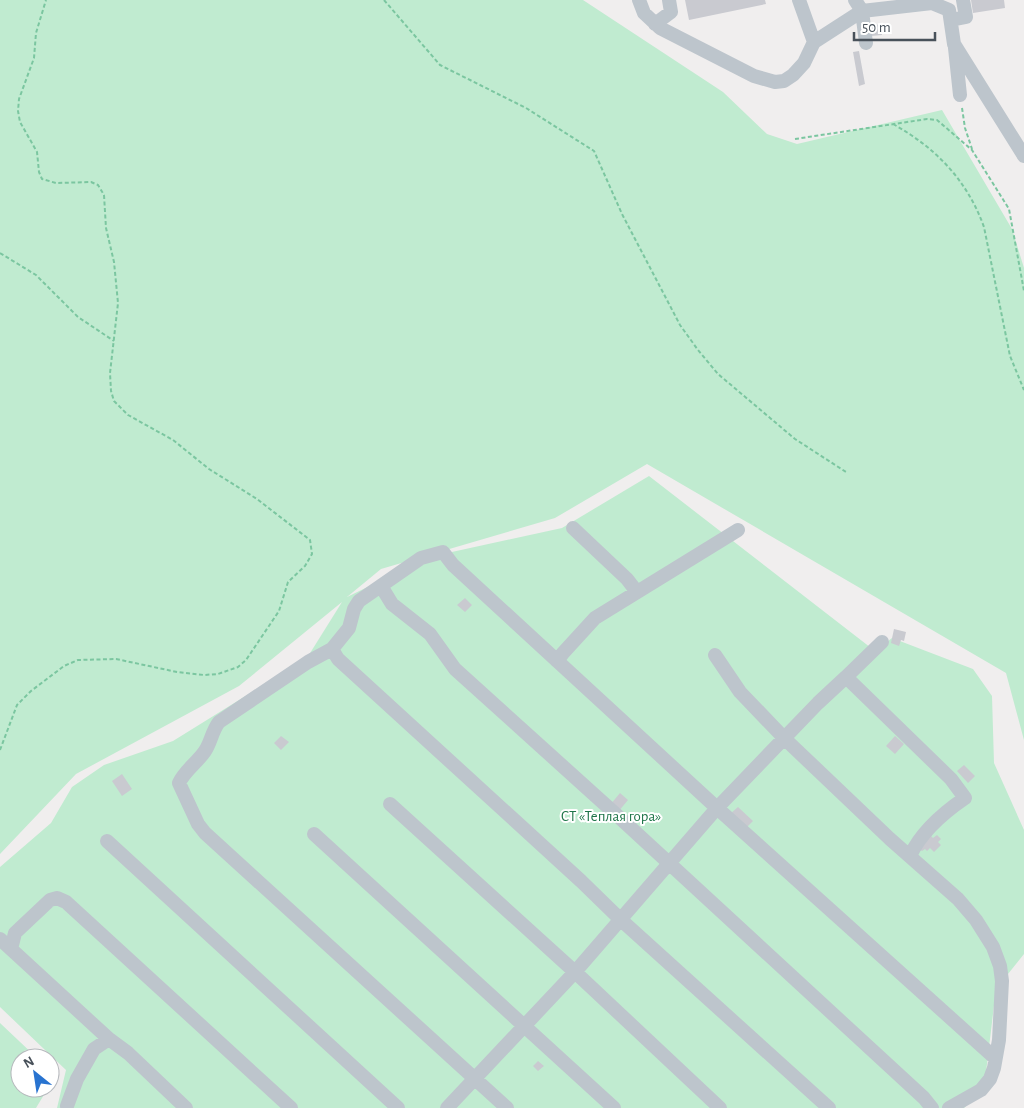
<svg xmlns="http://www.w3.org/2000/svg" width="1024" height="1108" font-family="'Alegreya Sans',sans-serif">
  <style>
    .green { fill: #c0ebd0 }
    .building { fill: #c9cad0 }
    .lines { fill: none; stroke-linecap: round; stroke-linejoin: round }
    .path { stroke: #7bc6a0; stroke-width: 2; stroke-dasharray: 4 2.5; stroke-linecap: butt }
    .minor { stroke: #bdc5cc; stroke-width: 14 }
    .labels { text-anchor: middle; stroke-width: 4; stroke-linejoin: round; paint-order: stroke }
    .park-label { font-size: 15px; fill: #1f7549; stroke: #fff }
  </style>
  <rect width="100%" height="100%" fill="#f0eeee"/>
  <path class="green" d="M0,0H583L723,92L767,134L797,144L942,110L1012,229L1024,268V740L1006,673L647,464L555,518L381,569L347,597L429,557L562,528L649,476L875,651L892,638L973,669L992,696L994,763L1024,830V954L996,989L984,1089L964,1108H57L66,1070L0,1007V867L51,823L72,787L104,765L173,741L307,658L342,602L239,686L76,774L0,854Z
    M0,1023L37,1058H20V1088H48L36,1108H0Z"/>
  <path class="building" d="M685,0H765L766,4L689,20Z
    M971,0H1004L1005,8L973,13Z
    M881,24L882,35L871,36L870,26Z
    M859,51L865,84L859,86L853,52Z
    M465,598L472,605L465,612L457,605Z
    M894,629L906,632L904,641L901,640L899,646L891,643Z
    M281,736L289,742L281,750L274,743Z
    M895,736L904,744L895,754L886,746Z
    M964,765L975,776L968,783L957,771Z
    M122,774L132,789L122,796L112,781Z
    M620,793L628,800L618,812L610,805Z
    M738,807L753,821L745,829L730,814Z
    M929,834L933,838L937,835L941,839L938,842L941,845L934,852L930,848L927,851L925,849L922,851L917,847Z
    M538,1061L544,1066L538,1071L533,1066Z"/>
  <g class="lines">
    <path class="path" d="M384,0L440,65L526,108L594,151L622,214L680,325L698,350L718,374L795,439L846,472
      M962,108L965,128L972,149
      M893,124C936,148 967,180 984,227L1010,356L1024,390
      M795,139L927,119L937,120L972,150L1009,209L1024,291
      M0,253L36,275L78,317L114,341
      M0,750L17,705L31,691L64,666L78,660L116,659L177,672L204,675L218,674L238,667L246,660L279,611L288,582L305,566L312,554L310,540L257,499L209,469L173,440L128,415L114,401L111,391L110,373L118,303L114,262L106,228L104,195L98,185L91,182L56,183L42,179L39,172L37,152L20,122L18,111L19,99L34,58L36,33L46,0"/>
    <path class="minor" d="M639,0L644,13L660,28L754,76L775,82L784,81L793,75L804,63L814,42L799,0
      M855,0L862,11L932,3L949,10L954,44L1024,156
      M951,20L966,17L963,0
      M655,24L671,12L669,0
      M814,42L862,11L866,43
      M955,48L960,95
      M573,528L627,579L637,592
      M381,586L392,604L430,634L455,669L620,818L924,1098L932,1108
      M332,649L338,659L581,881L620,919L829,1108
      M715,655L740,692L785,739L890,839L958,899L976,920L993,947L1000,966L1002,981L999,1040L994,1068L990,1079L981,1090L949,1108
      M557,661L563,653L595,618L738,530
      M846,677L882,642
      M390,804L575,972L720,1108
      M314,834L614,1108
      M107,841L398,1108
      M0,939L109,1039L128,1053L186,1108
      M11,949L15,933L50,900L57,898L66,902L291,1108
      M67,1106L77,1079L94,1049L109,1039
      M447,1108L575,972L717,808L995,1058
      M507,1108L205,833L198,824L179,783C185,770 197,763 205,751C211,742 212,731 219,722L308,662L332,649L349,628L354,609L359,601L421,558L443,552L453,565L717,808L818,703L846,677L951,779L965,798C943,813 921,832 910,856"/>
  </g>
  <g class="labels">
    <g class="park-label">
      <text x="611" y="821">СТ «Теплая гора»</text>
    </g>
  </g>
  <g transform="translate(35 1073) rotate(330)"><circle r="24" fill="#ffffff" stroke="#b6b9bd"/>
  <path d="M0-4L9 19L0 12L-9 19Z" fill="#2873d0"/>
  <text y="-8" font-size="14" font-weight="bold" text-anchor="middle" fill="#48515a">N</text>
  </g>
  <path d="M854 32v8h81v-8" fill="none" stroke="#48515a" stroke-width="2.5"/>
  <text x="862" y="32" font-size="15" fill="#48515a" stroke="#ffffff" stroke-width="4" paint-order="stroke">50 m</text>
</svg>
